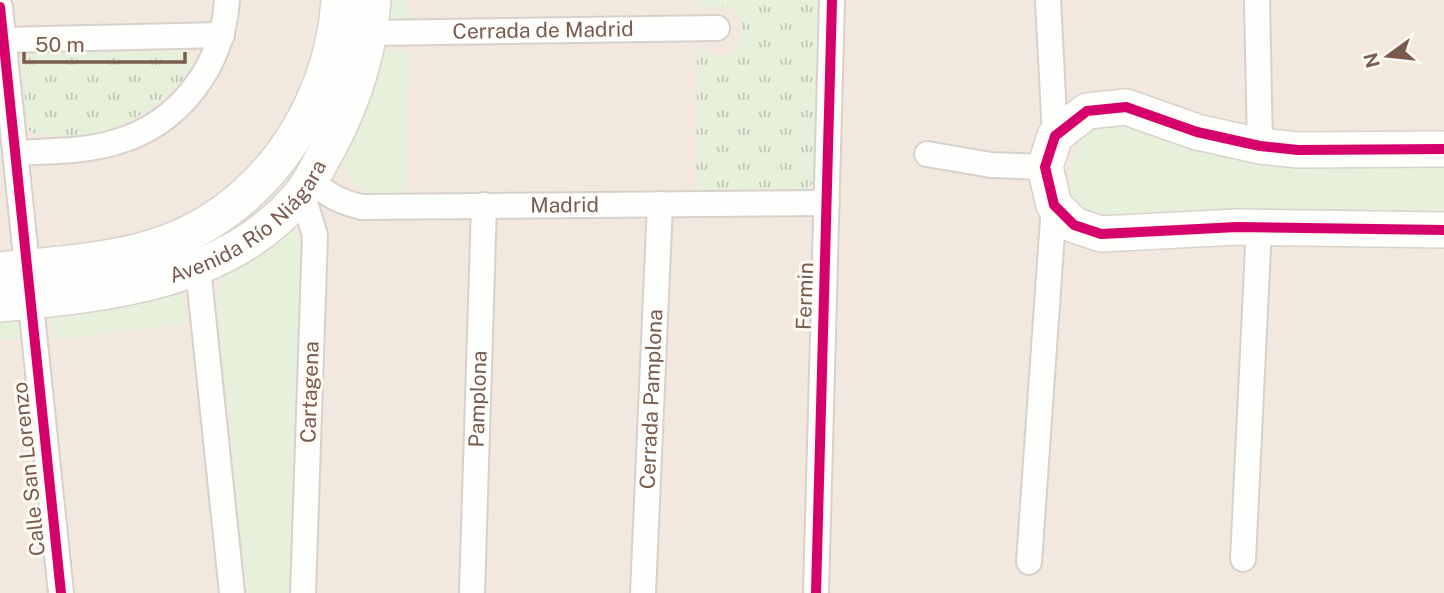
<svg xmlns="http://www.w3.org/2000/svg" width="1444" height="593" font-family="'Public Sans',sans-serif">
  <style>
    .residential { fill: #f2e8de }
    .green { fill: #e7f0db }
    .park { fill: url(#park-tufts) }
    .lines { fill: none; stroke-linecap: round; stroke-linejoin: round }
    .street-casing { stroke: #d7d1cb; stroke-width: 28 }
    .secondary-casing { stroke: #d9d2cb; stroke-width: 38 }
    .street { stroke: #fefefd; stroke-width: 24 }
    .secondary { stroke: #fefefd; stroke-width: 35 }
    .cycleway-casing { stroke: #fffaf3; stroke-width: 15 }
    .cycleway { stroke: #d6006c; stroke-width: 10 }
    .labels { text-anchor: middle; stroke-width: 6; stroke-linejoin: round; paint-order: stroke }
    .street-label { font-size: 21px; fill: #7a5c4d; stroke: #fffaf3 }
  </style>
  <defs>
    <pattern id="park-tufts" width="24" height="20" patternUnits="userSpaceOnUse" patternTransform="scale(1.75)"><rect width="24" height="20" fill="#e7f0db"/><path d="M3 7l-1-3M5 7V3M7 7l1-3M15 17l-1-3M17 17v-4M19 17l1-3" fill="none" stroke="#c0c6b4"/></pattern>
  </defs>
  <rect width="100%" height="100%" fill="#f9f5f0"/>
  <path class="residential" d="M0,0H1444V593H0Z"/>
  <path class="green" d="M385,0H408L409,20L392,21L385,13Z
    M388,50H409L407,192L368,193C328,166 348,148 363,114C371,96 376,76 381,57Z
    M1111,114L1444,158V225L1101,228L1075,213C1068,187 1068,159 1084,136C1090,127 1103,121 1111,114Z
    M290,230L297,234L302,243L290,593H247L217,298L225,273Z
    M170,291L181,294L188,324L54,339L52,319L59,311Z
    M12,317L18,323L19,339L0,341V318Z"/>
  <path class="park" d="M698,0H819L815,181L805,190L696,191L697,48C731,69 746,50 740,14C726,3 715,5 698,11Z
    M188,50L193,69C158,107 122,134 69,136C53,136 41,138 28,130L22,66L32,53Z"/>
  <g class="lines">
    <g class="street-casing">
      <g id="street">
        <path d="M1048,0L1055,136"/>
        <path d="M1257,0L1260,146"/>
        <path d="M0,7L61,593"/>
        <path id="s1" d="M370,33L717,28"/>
        <path d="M3,40L222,35"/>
        <path d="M15,153C48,151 84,152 116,142C180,124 223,65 227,0"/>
        <path d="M927,154L991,165L1045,167"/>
        <path id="s2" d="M311,180C327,195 340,202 362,207L827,203"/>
        <path d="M302,193L315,235L303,593"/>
        <path d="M198,268L232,593"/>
        <path d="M1243,559L1259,227"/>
        <path d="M1029,562L1054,205"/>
        <path id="s3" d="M472,593L484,205"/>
        <path id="s4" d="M643,593L660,204"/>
        <path d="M816,593L832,0"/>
      </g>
    </g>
    <g class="secondary-casing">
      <g id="secondary">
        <path d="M1444,149L1298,150L1260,146L1197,132L1126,107L1087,111L1055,136L1045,167L1054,205L1074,225L1101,234L1237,227L1444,230"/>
        <path d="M0,270C49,265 100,262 147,249C258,219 332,111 339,0"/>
        <path id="s5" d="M0,304C107,294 229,283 302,193C313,179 320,162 329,147C354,100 369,53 373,0"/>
      </g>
    </g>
    <use href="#street" class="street"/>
    <use href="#secondary" class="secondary"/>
    <g class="cycleway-casing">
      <path id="cycleway" d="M0,7L61,593
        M1444,149L1298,150L1260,146L1197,132L1126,107L1087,111L1055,136L1045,167L1054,205L1074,225L1101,234L1237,227L1444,230
        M816,593L832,0"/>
    </g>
    <use href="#cycleway" class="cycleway"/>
  </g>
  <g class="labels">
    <g class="street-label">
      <text dy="7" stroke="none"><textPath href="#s1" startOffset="173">Cerrada de Madrid</textPath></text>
      <text dy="7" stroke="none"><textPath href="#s2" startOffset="261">Madrid</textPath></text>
      <text dy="7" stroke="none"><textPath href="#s5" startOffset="270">Avenida Río Niágara</textPath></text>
      <text transform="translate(805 296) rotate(-88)" y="7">Fermin</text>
      <text transform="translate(310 392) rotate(-88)" y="7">Cartagena</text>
      <text dy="7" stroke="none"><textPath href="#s4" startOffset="194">Cerrada Pamplona</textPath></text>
      <text dy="7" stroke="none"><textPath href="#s3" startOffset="194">Pamplona</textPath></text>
      <text transform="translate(29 469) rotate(-96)" y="7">Calle San Lorenzo</text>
    </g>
  </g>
  <g transform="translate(1388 56) rotate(255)" stroke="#fffaf3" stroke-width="5" paint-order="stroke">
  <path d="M0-5L12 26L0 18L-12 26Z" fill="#7a5c4d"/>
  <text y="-10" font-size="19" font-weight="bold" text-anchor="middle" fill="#7a5c4d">N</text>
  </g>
  <path d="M24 52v10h161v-10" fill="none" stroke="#7a5c4d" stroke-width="3.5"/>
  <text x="35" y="52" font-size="21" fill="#7a5c4d" stroke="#fffaf3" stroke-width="5" paint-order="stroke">50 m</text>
</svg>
